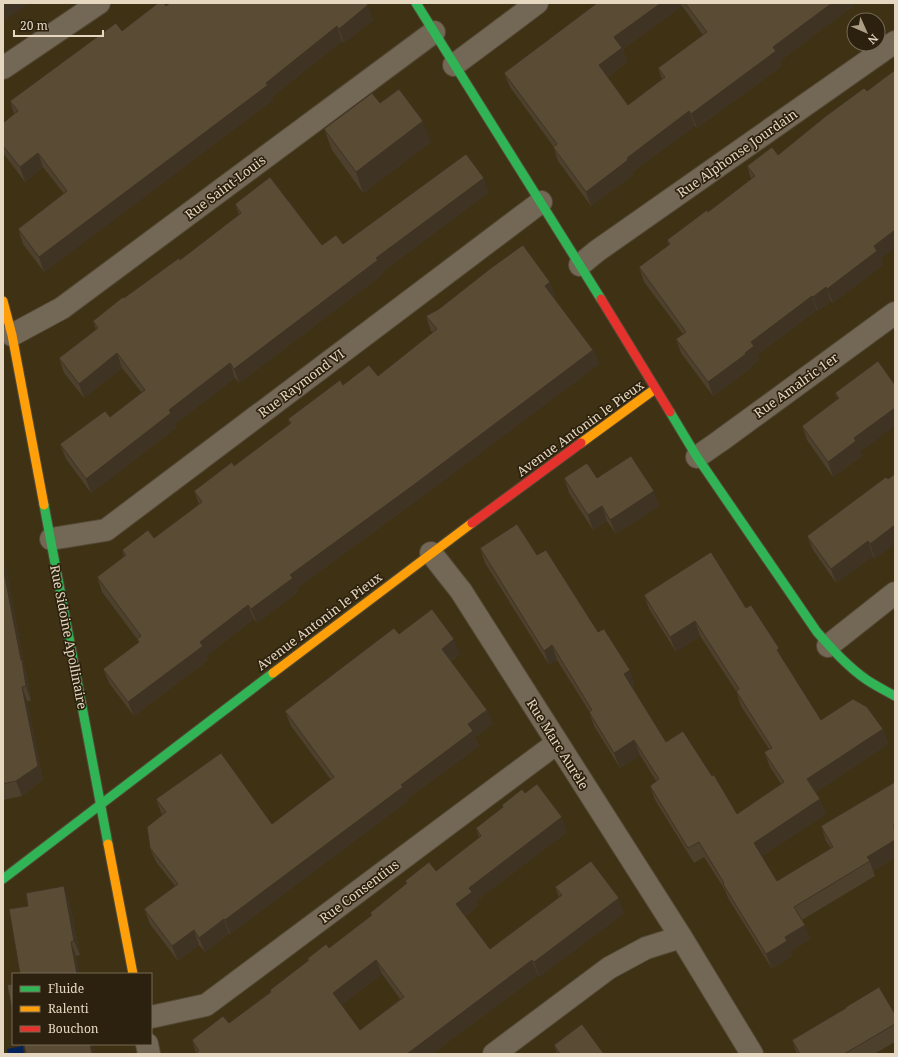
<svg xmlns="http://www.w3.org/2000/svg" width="898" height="1057" font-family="'Noto Serif',serif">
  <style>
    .water { fill: #062359 }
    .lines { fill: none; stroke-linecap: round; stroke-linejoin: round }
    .street-casing { stroke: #534935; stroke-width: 24 }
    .fast-casing { stroke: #534935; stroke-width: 11 }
    .slow-casing { stroke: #534935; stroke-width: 11 }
    .jam-casing { stroke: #534935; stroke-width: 11 }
    .street { stroke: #736856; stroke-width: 22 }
    .fast { stroke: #30b455; stroke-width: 9 }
    .slow { stroke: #ff9f0a; stroke-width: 9 }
    .jam { stroke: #e5322d; stroke-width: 9 }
    .wall { fill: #4d402d; fill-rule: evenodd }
    .shaded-wall { fill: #3f3424 }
    .building { fill: #5a4b34; stroke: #3f3424; fill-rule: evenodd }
    .labels { text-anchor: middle; stroke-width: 3.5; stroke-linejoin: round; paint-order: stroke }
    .street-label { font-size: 13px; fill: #e6d8c0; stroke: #2c210e }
  </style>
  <rect width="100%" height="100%" fill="#3e3114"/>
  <path class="water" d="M23,1046L24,1054H8L7,1049Z"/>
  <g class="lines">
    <g class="street-casing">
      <path id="street" d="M454,65L537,3
        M3,68L99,3
        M580,265L597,251L895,42
        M12,335L62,308L434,32
        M697,457L720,441L895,313
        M51,539L106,530L541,202
        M431,553L461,591L681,937L752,1054
        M828,646L895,593
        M151,1017L206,1005L557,743
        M147,1044L149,1054
        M494,1054L609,968L646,948L681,937"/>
    </g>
    <g class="fast-casing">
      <path id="fast" d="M416,3L601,299
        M670,412L697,457L817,632C832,649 848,667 867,680C876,686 886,691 895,696
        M44,505L108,844
        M3,879L273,673"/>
    </g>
    <g class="slow-casing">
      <path id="slow" d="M3,301L12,335L44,505
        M581,443L655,389
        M273,673L472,523
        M108,844L133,974"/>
    </g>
    <g class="jam-casing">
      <path id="jam" d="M601,299L670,412
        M472,523L581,443"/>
    </g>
    <use href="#street" class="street"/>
    <use href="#fast" class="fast"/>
    <use href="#slow" class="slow"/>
    <use href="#jam" class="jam"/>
  </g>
  <path class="wall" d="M597,3H857L780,61L782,66L697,128L695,126L632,172L633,175L591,206L558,161L553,146L510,87L504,73ZM682,6L703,35L658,68L662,79L628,105L608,77L627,62L623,49Z
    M166,6L373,20L344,43L342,41L272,97L273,100L44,272L23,244L18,229L64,194L43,167L25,182L3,153V123L14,114L10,101L122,31Z
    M380,103L431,142L363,193L332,150L324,129Z
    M778,155L881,259L883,265L833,303L831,301L818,311L817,310L757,355L759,360L750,367L751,368L713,396L681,353L676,339L683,334L644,282L639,267L669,246L667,240L708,212L751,179L747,166Z
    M489,192L382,272L383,274L239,383L235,378L175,424L176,428L91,493L66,459L60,444L110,417L142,393L122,368L84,398L64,373L59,358L96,330L93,321L180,260L239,215L235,204L322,245L343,244Z
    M550,282L555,297L554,298L593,350L599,364L420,498L297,588L298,592L257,623L254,619L206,656L208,660L134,716L109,683L103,669L138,643L137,639L102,592L97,577L124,557L122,550L154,538L199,504L194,491L234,466L290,425L288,419L343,385L378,376L433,332L431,331L426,316Z
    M878,361L860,452L862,456L833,477L807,440L802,426L838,399L835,393Z
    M886,477L875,559L873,556L836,583L813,550L807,536Z
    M564,478H597L659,506L616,534L607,521L593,530L569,493Z
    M480,548L537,555L598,632L635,685L632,687L666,742L712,776L737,814L781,784L770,767L764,752L769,749L741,706L736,691L700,636L676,652L649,609L644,595L746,608L783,660L821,720L883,729L888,744L816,792L826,814L762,856L777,881L831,848L826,841L821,826L895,782V858L873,871L875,876L802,920L810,939L791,951L792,956L772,969L728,898L725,890L704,857L694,863L655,800L650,786L656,781L640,755L620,768L594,726L589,712V711L557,660L549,665L485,563Z
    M3,553L25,669L27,675L31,701H27L43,780L22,796L3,800Z
    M399,634L460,654L451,661L487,710L493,724L475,737L479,746L407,799L408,801L230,934H229L205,952L199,945L178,961L150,924L144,909L175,886L156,862L150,848L162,815L156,799L272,824L331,780L291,726L285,711Z
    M525,793L567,832L476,901L478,906L465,916L490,949L559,897L555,887L624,913L539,977L538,975L432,1054H194L196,1053L192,1040L229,1023L270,992V990L308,961L307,959L329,948L371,916L370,913L406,884L405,881L436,871L479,838L476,828L503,808L502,805ZM382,974L400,999L360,1030L341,1005Z
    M69,900L80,955L76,956L9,909Z
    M895,1014V1042L874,1054H797L792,1040Z
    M554,1045L604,1054H557Z"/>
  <path class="shaded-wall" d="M3,3H30L4,21L3,17Z
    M661,3H680L682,6L623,49L627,62L604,80L599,65L614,37Z
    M832,3H857L780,61L782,66L697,128L691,114L773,47Z
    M368,5L373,20L344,43L339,29Z
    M337,26L342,41L272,97L273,100L44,272L39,257L266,83Z
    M689,111L695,126L632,172L633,175L591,206L586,192L627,158Z
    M423,121L431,142L363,193L356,172Z
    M38,153L43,167L25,182L20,167Z
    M484,178L489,192L382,272L383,274L239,383L234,369L376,258Z
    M895,230V248L881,259L883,265L833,303L827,289L874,246Z
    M550,282L555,297L550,300L545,286Z
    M826,287L831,301L818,311L813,297Z
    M812,296L817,310L757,355L759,360L750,367L751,368L713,396L708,382L745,353L751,342Z
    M593,350L599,364L420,498L297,588L298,592L257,623L251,609L290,575Z
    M117,353L122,368L84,398L79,384Z
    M230,363L235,378L175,424L176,428L91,493L86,479L169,410Z
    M895,408V426L860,452L862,456L833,477L828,462L854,438Z
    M654,491L659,506L616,534L610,520Z
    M602,506L607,521L593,530L588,515Z
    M895,525V544L875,559L870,544Z
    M868,541L873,556L836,583L831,569Z
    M3,553L25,669L27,675L31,701L26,686L21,660L3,567Z
    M248,605L254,619L206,656L208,660L134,716L128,702L200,642Z
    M695,621L700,636L676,652L670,637Z
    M454,639L460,654L447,663L442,649Z
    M552,645L557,660L549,665L544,651Z
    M779,648L784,663L777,650Z
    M630,670L635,685L629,688L624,674Z
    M22,687L27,701L43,780L22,796L16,781Z
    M487,710L493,724L475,737L479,746L407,799L408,801L230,934L225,920L401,785L468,724Z
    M883,729L888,744L813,794L807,779Z
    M634,740L640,755L620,768L614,753Z
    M820,799L826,814L759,858L754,843Z
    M562,817L567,832L476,901L478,906L462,918L456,904L469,888Z
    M895,840V858L873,871L870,861L867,857Z
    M64,886L69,900L80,955L74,941Z
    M619,898L624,913L539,977L534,962Z
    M224,919L229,934L205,952L199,938Z
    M805,925L810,939L791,951L792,956L772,969L766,954L785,937Z
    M194,930L199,945L178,961L172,946Z
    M71,942L76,956L80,974H77Z
    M376,960L382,974L338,1007L333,993Z
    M532,960L538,975L432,1054H407Z
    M90,1044H93L95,1054H92Z"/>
  <path class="building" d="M158,3H164L166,6L170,3H366L368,5L339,29L337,26L266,83L268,85L39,257L18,229L67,191L38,153L20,167L3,146V123L18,111L10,101L116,23L122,31Z
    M597,3H661L614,37L622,48L599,65L628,105L665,77L658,68L707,32L685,3H832L773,47L776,51L691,114L689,111L627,158L628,160L586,192L553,147L557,144L504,73Z
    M895,70V230L874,246L877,251L827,289L826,287L813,297L812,296L751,342L754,346L745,353L746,354L708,382L676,339L686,332L639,267L670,244L667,240L707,210L708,212L755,176L747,166L772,147L778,155L826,116L864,88L867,91Z
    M399,89L423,121L356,172L324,129L372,93L380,103Z
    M466,154L484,178L376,258L378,260L234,369L230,363L169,410L171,413L86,479L60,444L105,411L110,417L145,390L117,353L79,384L59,358L98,328L93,321L123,297L124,298L179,258L180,260L241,213L235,204L270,177L322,245L336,235L343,244Z
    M523,245L550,282L545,286L593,350L415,484L290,575L293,578L251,609L248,605L200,642L203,646L128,702L103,669L139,642L137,639L141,636L97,577L126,555L122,550L148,530L154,538L202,502L194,491L232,462L234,466L291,423L288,419L340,380L343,385L369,365L378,376L437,329L426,316L439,309L491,268Z
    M878,361L895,385V408L854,438L856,441L828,462L802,426L839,398L835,393Z
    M631,456L654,491L610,520L602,506L588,515L564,478L587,463L597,478Z
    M895,474V525L870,544L868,541L831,569L807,536L886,477L888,479Z
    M517,524L537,555L546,550L598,632L604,629L630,670L624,674L666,742L683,731L712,776L714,775L737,814L784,782L764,752L772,748L736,691L739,689L695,621L670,637L644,595L711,552L746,608L751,605L779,648L777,650L821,720L853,699L867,707L883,729L807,779L820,799L754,843L777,881L833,847L821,826L895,782V824H894L895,840L867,857L870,861L794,907L805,925L785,937L787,941L766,954L723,884L724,883L699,842L688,848L650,786L659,779L634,740L614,753L589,712L592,710L552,645L544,651L480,548Z
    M3,567L21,660H22L26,686L22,687L38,766L16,781L3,784Z
    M432,609L454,639L442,649L487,710L468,724L473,731L401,785L403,787L225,920L224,919L199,938L194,930L172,946L144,909L178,884L150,848L147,827L166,812L156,799L221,753L272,824L334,777L285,711L394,628L399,634Z
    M537,784L562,817L469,888L472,892L456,904L490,949L562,895L555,887L591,861L619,898L534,962L532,960L407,1054H194L199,1051L192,1040L223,1016L229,1023L271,992L270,990L309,960L307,959L326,944L329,948L372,915L370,913L407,883L405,881L429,862L436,871L481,836L476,828L503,807L502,805L522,789L525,793ZM376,960L404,997L360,1030L333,993Z
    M64,886L74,941L71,942L77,974H20L9,909L28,906L26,893Z
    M13,984V1014L7,985Z
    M879,987L895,1014V1024L844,1054H800L792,1040L846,1008V1007Z
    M582,1024L604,1054H560L554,1045Z
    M24,1044H90L92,1054H26Z"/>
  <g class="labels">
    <g class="street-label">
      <text transform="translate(737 153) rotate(-35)" y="5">Rue Alphonse Jourdain</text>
      <text transform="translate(225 187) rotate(-37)" y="5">Rue Saint-Louis</text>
      <text transform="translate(301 383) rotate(-37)" y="5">Rue Raymond VI</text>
      <text transform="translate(796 385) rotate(-36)" y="5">Rue Amalric 1er</text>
      <text transform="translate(580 428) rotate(-36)" y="5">Avenue Antonin le Pieux</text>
      <text transform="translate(319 621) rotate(-37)" y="5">Avenue Antonin le Pieux</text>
      <text transform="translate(69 637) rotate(79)" y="5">Rue Sidoine Apollinaire</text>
      <text transform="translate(558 744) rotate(58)" y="5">Rue Marc Aurèle</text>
      <text transform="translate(359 891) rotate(-37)" y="5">Rue Consentius</text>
    </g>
  </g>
  <rect width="898" height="1057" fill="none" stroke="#e6d8c0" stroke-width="8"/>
  <rect x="12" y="973" width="140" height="72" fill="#2c210e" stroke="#766a55"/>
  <rect x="20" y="986" width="20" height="6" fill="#30b455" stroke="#766a55"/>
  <text x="48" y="993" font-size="12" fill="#e6d8c0">Fluide</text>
  <rect x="20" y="1006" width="20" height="6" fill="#ff9f0a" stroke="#766a55"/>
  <text x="48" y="1013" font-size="12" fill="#e6d8c0">Ralenti</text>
  <rect x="20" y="1026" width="20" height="6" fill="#e5322d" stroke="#766a55"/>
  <text x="48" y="1033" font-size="12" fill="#e6d8c0">Bouchon</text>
  <g transform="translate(866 32) rotate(135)"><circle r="19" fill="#2c210e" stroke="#766a55"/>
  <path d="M0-3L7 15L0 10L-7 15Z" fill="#ab9e84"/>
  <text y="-6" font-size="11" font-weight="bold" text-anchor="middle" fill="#e6d8c0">N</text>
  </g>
  <path d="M14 30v6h89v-6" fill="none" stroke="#e6d8c0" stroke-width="2"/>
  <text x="20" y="30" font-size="12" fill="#e6d8c0" stroke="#2c210e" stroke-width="3" paint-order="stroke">20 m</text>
</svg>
